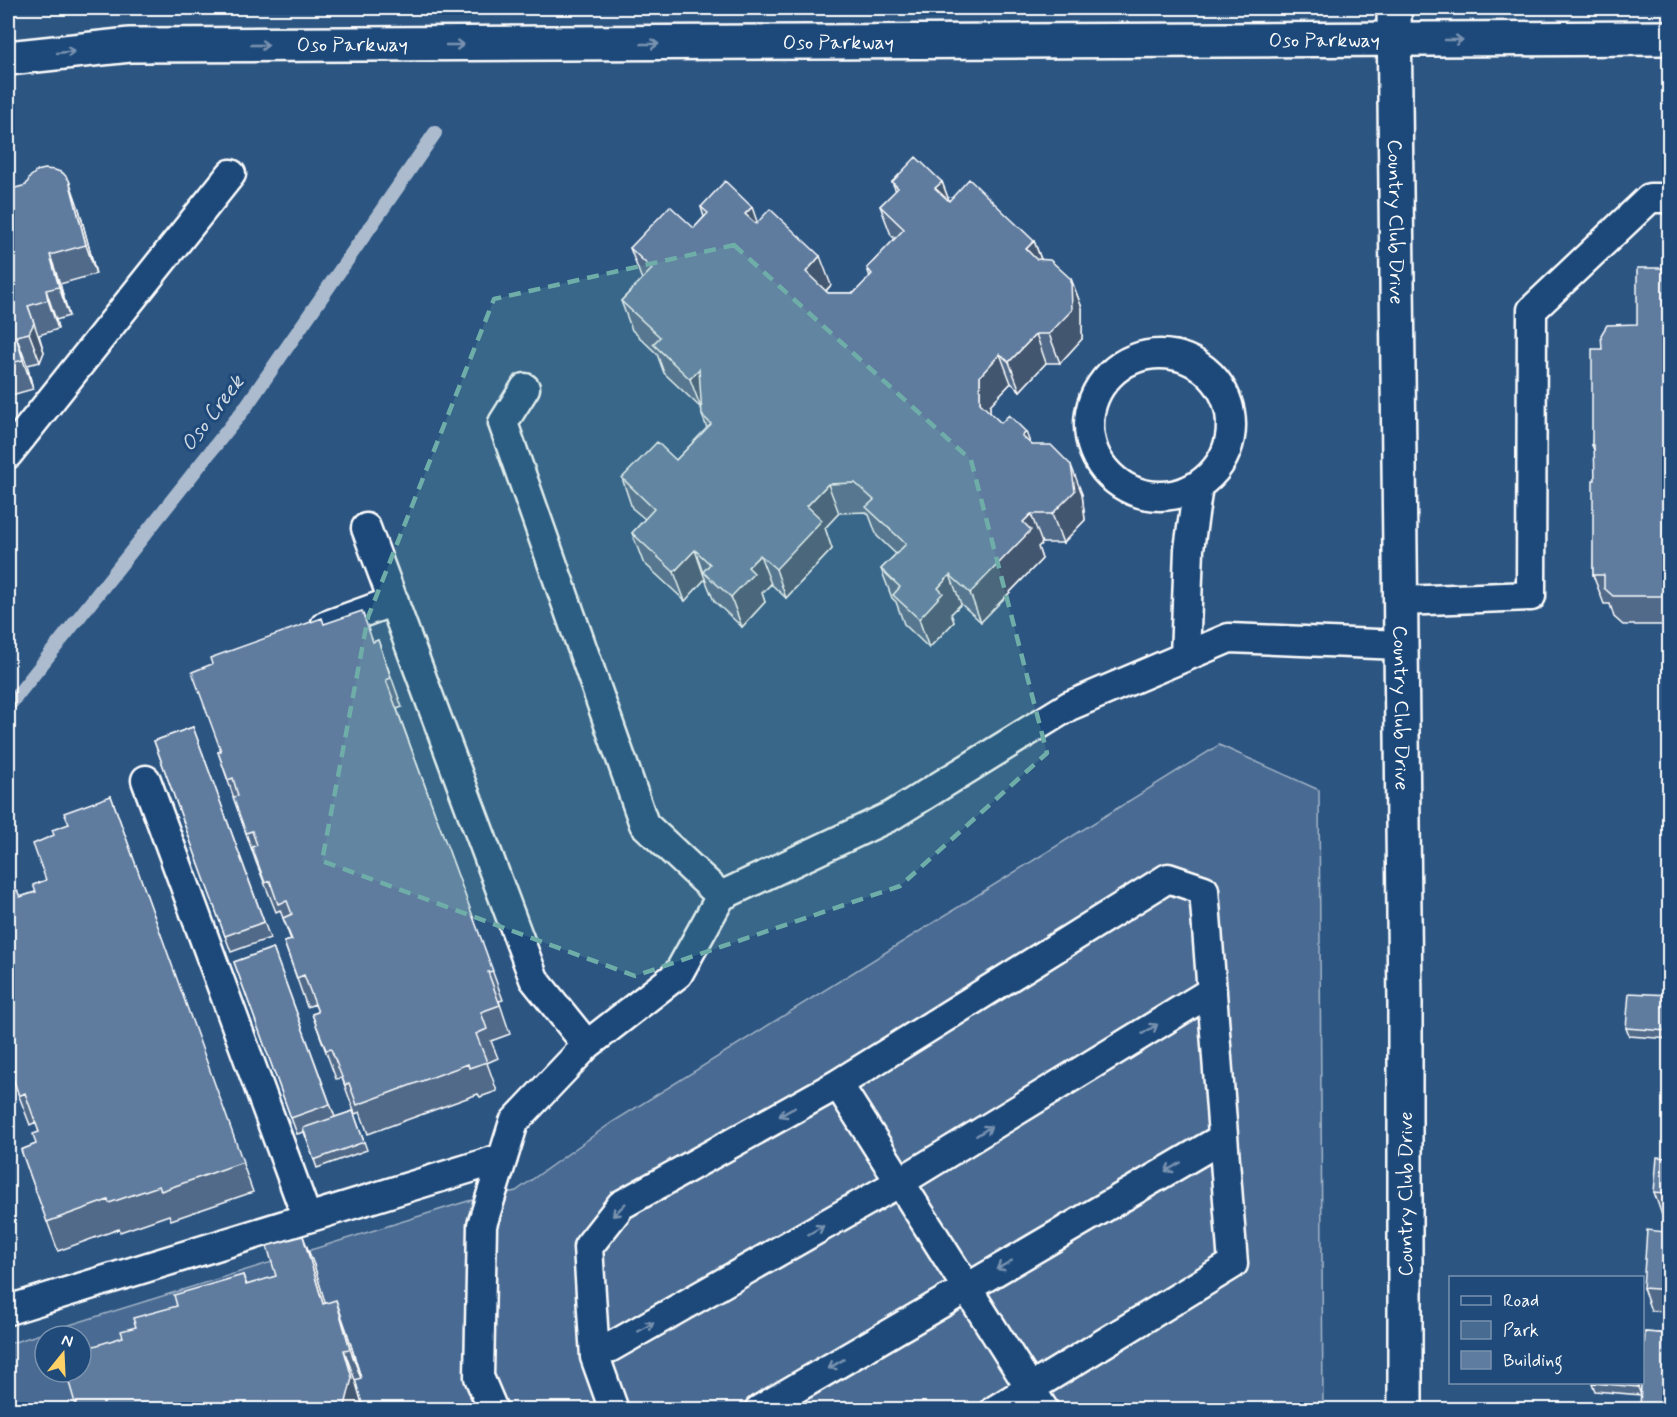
<svg xmlns="http://www.w3.org/2000/svg" width="1677" height="1417" font-family="Mynerve,sans-serif">
  <style>
    .green { fill: #486b92; stroke: #a4b5c8; stroke-width: 1.5; fill-rule: evenodd }
    .lines { fill: none; stroke-linecap: round; stroke-linejoin: round }
    .stream { stroke: #acbcce; stroke-width: 14 }
    .lane-casing { stroke: #fff; stroke-width: 33 }
    .secondary-casing { stroke: #fff; stroke-width: 38 }
    .primary-casing { stroke: #fff; stroke-width: 38 }
    .lane { stroke: #1f4a7a; stroke-width: 28 }
    .secondary { stroke: #1f4a7a; stroke-width: 33 }
    .primary { stroke: #1f4a7a; stroke-width: 33 }
    .wall { fill: #516b89; stroke: #fff; stroke-width: 1.5 }
    .shaded-wall { fill: #42576f; stroke: #fff; stroke-width: 1.5 }
    .building { fill: #5e7c9f; stroke: #fff; stroke-width: 1.5 }
    .oneway { stroke: #7992af }
    .marked { fill: #6fada8; fill-opacity: 0.2; stroke: #6fada8; stroke-width: 4.5; stroke-dasharray: 12 8; stroke-linejoin: round }
    .labels { text-anchor: middle; stroke-width: 6; stroke-linejoin: round; paint-order: stroke }
    .street-label { font-size: 20px; fill: #fff; stroke: #1f4a7a }
    .water-label { font-size: 21px; font-style: italic; fill: #d5dde6; stroke: #1f4a7a }
  </style>
  <rect width="100%" height="100%" fill="#2c5582"/>
  <filter id="ink" filterUnits="userSpaceOnUse"><feTurbulence type="fractalNoise" baseFrequency=".0167" numOctaves="2"/><feDisplacementMap in="SourceGraphic" scale="12" xChannelSelector="R" yChannelSelector="G"/><feConvolveMatrix kernelMatrix="1 2 1 2 8 2 1 2 1" color-interpolation-filters="sRGB"/></filter>
  <g filter="url(#ink)">
    <path class="green" d="M1219,745L1319,790L1323,1409L8,1410V1344L468,1201L516,1191L611,1123ZM45,1336H81V1372H45Z"/>
    <g class="lines">
      <path class="stream" d="M8,707L245,408L435,133"/>
      <g class="lane-casing">
        <path id="lane" d="M1089 425a71 71 0 1 1 142 0a71 71 0 1 1-142 0Z
          M525,388L503,423L644,824L721,896
          M8,454L231,174
          M366,528L534,979L587,1045
          M1401,601L1531,596L1532,310L1650,198H1670
          M325,626L394,601
          M1185,657L1189,549L1198,486
          M146,780L307,1218
          M838,1084L1044,1410
          M8,1310L503,1158
          M595,1356L900,1182L1212,991
          M493,1410L479,1377L482,1225L514,1122L587,1045L678,974L721,896L891,816L1069,706L1229,638L1401,645
          M614,1410L595,1357L588,1247L621,1205L838,1084L1168,878L1204,890L1233,1264L995,1410
          M759,1410L1223,1138"/>
      </g>
      <g class="secondary-casing">
        <g id="secondary">
          <path id="s1" d="M1394,8L1405,1004V1410"/>
        </g>
      </g>
      <g class="primary-casing">
        <g id="primary">
          <path id="s2" d="M8,58L130,45L1670,38"/>
        </g>
      </g>
      <use href="#lane" class="lane"/>
      <use href="#secondary" class="secondary"/>
      <use href="#primary" class="primary"/>
    </g>
    <path class="wall" d="M892,182H942L949,201L1034,241L1041,259L1071,279L1082,308V339L1060,363H1046L1020,391L1011,383L990,405V413L1001,423L1030,443L1082,494L1085,520L1063,543H1042L1038,547L1042,559L981,622L961,604L951,614L954,622L929,648L904,624L896,602L892,598L881,569L896,554L877,536L869,515L866,512L839,513L825,528L832,549L786,598L771,584L762,593L765,602L742,627L714,601L705,579L685,601L643,562L632,533L645,519L632,508L622,478L676,460L707,428L702,415V408H701L664,373L657,354L632,330L621,301L642,279L641,277L630,248L694,228L704,217L701,207L757,222L831,285L826,291L828,293H854L870,277L867,268L895,239L891,235L880,206L896,191Z
      M8,190L79,209L96,274L60,284L69,316L56,320L58,329L39,335L44,352L40,362L27,365L33,389L8,396Z
      M1665,272H1670V625H1623L1614,617L1610,604H1604L1593,575L1595,480V453L1592,445L1602,349L1637,324Z
      M324,624L373,642L378,640L402,707L397,709L503,1000L499,1001L510,1034L491,1041L498,1058L487,1063L497,1091L480,1097L478,1094L368,1134L360,1112L355,1114L342,1078L336,1079L312,1014L318,1012L315,1004L307,1007L284,942L291,940L280,910L276,912L256,862L218,752L221,751Z
      M193,727L270,938L231,952L154,741Z
      M111,796L253,1192L171,1220L169,1215L120,1232L119,1229L58,1251L21,1150L36,1144L39,1132L36,1122L30,1125L19,1096L8,1058V893L20,897L35,892L46,880L54,835L68,824Z
      M273,948L335,1117L353,1111L367,1150L317,1168L304,1132L297,1134L234,962Z
      M1670,995V1039L1629,1036L1626,1028Z
      M1670,1150V1312L1651,1311L1643,1288L1665,1232L1666,1215H1662L1654,1192Z
      M314,1265L325,1304L346,1329L361,1378L355,1380L363,1407L123,1337L136,1327L177,1306L243,1275L247,1285Z
      M1645,1332L1670,1334V1410H1640L1641,1395L1595,1391L1592,1383H1642V1350L1643,1353Z"/>
    <path class="shaded-wall" d="M69,180L79,209L96,274L86,245Z
      M942,182L953,211L935,188Z
      M752,207L762,236L745,214Z
      M1034,241L1045,270L1026,249Z
      M50,255L60,284L69,316L59,287Z
      M820,256L831,285L816,301L806,272Z
      M1071,279L1082,308V339L1060,363L1049,334Z
      M46,290L56,320L58,329L48,300Z
      M28,306L44,352L40,362L29,333Z
      M1036,334L1046,363L1020,391L1009,362Z
      M16,336L27,365L33,389L23,360Z
      M1000,354L1011,383L990,405V432L980,403V376Z
      M699,369L709,398L701,408L690,379Z
      M1026,432L1037,461L1022,436Z
      M1071,465L1082,494L1085,520L1063,543L1052,514Z
      M828,484L839,513L825,528L832,549L786,598L776,569L807,506Z
      M1031,514L1042,543L1038,547L1042,559L981,622L970,593L1023,522Z
      M695,550L705,579L685,601L674,572Z
      M760,555L771,584L762,593L765,602L742,627L731,597L748,567Z
      M950,575L961,604L951,614L954,622L929,648L919,619L938,588Z
      M1670,996V1037L1667,1031Z
      M303,1236L314,1265L334,1333L323,1304Z
      M336,1300L346,1329L361,1378L350,1349Z
      M344,1350L355,1380L363,1407L362,1410H344Z
      M1639,1383H1642L1641,1395L1638,1387Z"/>
    <path class="building" d="M916,157L942,182L935,188L949,201L969,179L1034,241L1026,249L1036,259L1050,260L1071,279L1072,310L1049,334H1036L1009,362L1000,354L980,376V403L1001,423L1009,415L1026,432L1022,436L1032,445H1051L1071,465L1075,491L1052,514H1031L1023,522L1031,530L970,593L950,575L938,588L943,593L919,619L893,595L900,587L881,569L906,544L866,507L874,500L855,483L828,484L807,506L822,520L776,569L760,555L748,567L754,573L731,597L703,572L710,564L695,550L674,572L632,533L654,509L622,478L657,442L676,460L711,424L702,415L699,369L690,379L653,344L660,337L621,301L652,269L630,248L670,206L694,228L708,213L701,207L725,181L752,207L745,214L756,224L770,209L820,256L806,272L828,293H854L872,274L867,268L904,229L880,206L898,188L892,182Z
      M45,169L55,170L63,173L69,180L86,245L50,255L59,287L46,290L48,300L28,306L34,323L29,333L16,336L23,360L8,364V190L26,185L30,177L37,171Z
      M1637,268H1664L1663,272H1670V596H1613L1604,588V575H1593V480H1595L1594,445H1592V349H1602L1601,335L1607,325L1637,324Z
      M362,611L373,642L378,640L391,678L386,680L493,971L488,972L500,1005L481,1012L487,1029L476,1034L487,1062L469,1068L468,1064L357,1105L349,1083L345,1085L331,1049L326,1050L312,1014L318,1012L304,975L297,978L284,942L292,940L283,918L292,914L287,901L278,904L270,881L265,883L252,847L257,845L252,831L246,833L233,797L238,796L233,778L228,780L218,752L221,751L192,672L212,664L210,658L322,618L324,624Z
      M193,727L264,922L225,936L154,741Z
      M111,796L243,1162L161,1191L159,1186L109,1203L108,1200L47,1222L21,1150L36,1144L33,1134L39,1132L25,1093L19,1096L8,1063V1061L13,1059L8,1046V1047V893L17,890L20,897L36,892L33,885L46,880L33,844L54,835L52,830L69,824L64,813Z
      M273,948L330,1104L291,1118L234,962Z
      M1629,993L1670,995L1667,1031L1626,1028Z
      M353,1111L364,1142L314,1160L303,1128Z
      M1668,1150H1670V1290L1643,1288L1647,1230L1665,1232L1667,1201H1664V1193L1654,1192L1657,1157L1667,1158Z
      M303,1236L323,1304L336,1300L350,1349L344,1350L352,1378L344,1410H77L66,1372H81V1350L123,1337L121,1331L136,1327L133,1318L177,1306L174,1295L243,1275L246,1285L276,1276L267,1246Z
      M1645,1332L1670,1334V1410H1640L1641,1383H1642Z
      M1592,1383H1639L1638,1387Z"/>
    <defs><path id="oneway-shaft" d="M-6 0H5M1.5-3L5.5 0L1.5 3" fill="none" stroke-width="1.6" stroke-linecap="round" stroke-linejoin="round" transform="scale(1.5)"/></defs>
    <g class="oneway">
      <use href="#oneway-shaft" transform="translate(1454 40)"/>
      <use href="#oneway-shaft" transform="translate(650 44)"/>
      <use href="#oneway-shaft" transform="translate(260 45)"/>
      <use href="#oneway-shaft" transform="translate(455 45)"/>
      <use href="#oneway-shaft" transform="translate(66 52) rotate(-6)"/>
      <use href="#oneway-shaft" transform="translate(1150 1029) rotate(-32)"/>
      <use href="#oneway-shaft" transform="translate(787 1112) rotate(151)"/>
      <use href="#oneway-shaft" transform="translate(984 1131) rotate(-32)"/>
      <use href="#oneway-shaft" transform="translate(1173 1167) rotate(150)"/>
      <use href="#oneway-shaft" transform="translate(619 1210) rotate(135)"/>
      <use href="#oneway-shaft" transform="translate(816 1230) rotate(-30)"/>
      <use href="#oneway-shaft" transform="translate(1004 1265) rotate(150)"/>
      <use href="#oneway-shaft" transform="translate(646 1327) rotate(-30)"/>
      <use href="#oneway-shaft" transform="translate(836 1364) rotate(149)"/>
    </g>
  </g>
  <path class="marked" d="M734,245L971,460L1047,753L900,886L635,976L322,861L368,617L494,299Z"/>
  <g class="labels">
    <g class="street-label">
      <text dy="7" stroke="none"><textPath href="#s2" startOffset="1317">Oso Parkway</textPath></text>
      <text dy="7" stroke="none"><textPath href="#s2" startOffset="831">Oso Parkway</textPath></text>
      <text dy="7" stroke="none"><textPath href="#s2" startOffset="345">Oso Parkway</textPath></text>
      <text dy="7" stroke="none"><textPath href="#s1" startOffset="214">Country Club Drive</textPath></text>
      <text dy="7" stroke="none"><textPath href="#s1" startOffset="700">Country Club Drive</textPath></text>
      <text transform="translate(1405 1194) rotate(-90)" y="7">Country Club Drive</text>
    </g>
    <g class="water-label">
      <text transform="translate(212 413) rotate(-53)" y="7">Oso Creek</text>
    </g>
  </g>
  <rect width="1677" height="1417" fill="none" stroke="#1f4a7a" stroke-width="30"/>
  <rect x="15" y="15" width="1647" height="1387" fill="none" stroke="#fff" stroke-width="2" filter="url(#ink)"/>
  <rect x="1449" y="1276" width="195" height="108" fill="#1f4a7a" stroke="#7992af" stroke-width="1.5"/>
  <rect x="1461" y="1296" width="30" height="9" fill="#1f4a7a" stroke="#7992af" stroke-width="1.5"/>
  <text x="1503" y="1306" font-size="18" fill="#ffffff">Road</text>
  <rect x="1461" y="1321" width="30" height="18" fill="#486b92" stroke="#7992af" stroke-width="1.5"/>
  <text x="1503" y="1336" font-size="18" fill="#ffffff">Park</text>
  <rect x="1461" y="1351" width="30" height="18" fill="#5e7c9f" stroke="#7992af" stroke-width="1.5"/>
  <text x="1503" y="1366" font-size="18" fill="#ffffff">Building</text>
  <g transform="translate(63 1354) rotate(18)"><circle r="28" fill="#1f4a7a" stroke="#7992af" stroke-width="1.5"/>
  <path d="M0-4.5L10 22L0 15L-10 22Z" fill="#ffd166"/>
  <text y="-9" font-size="16" font-weight="bold" text-anchor="middle" fill="#ffffff">N</text>
  </g>
</svg>
